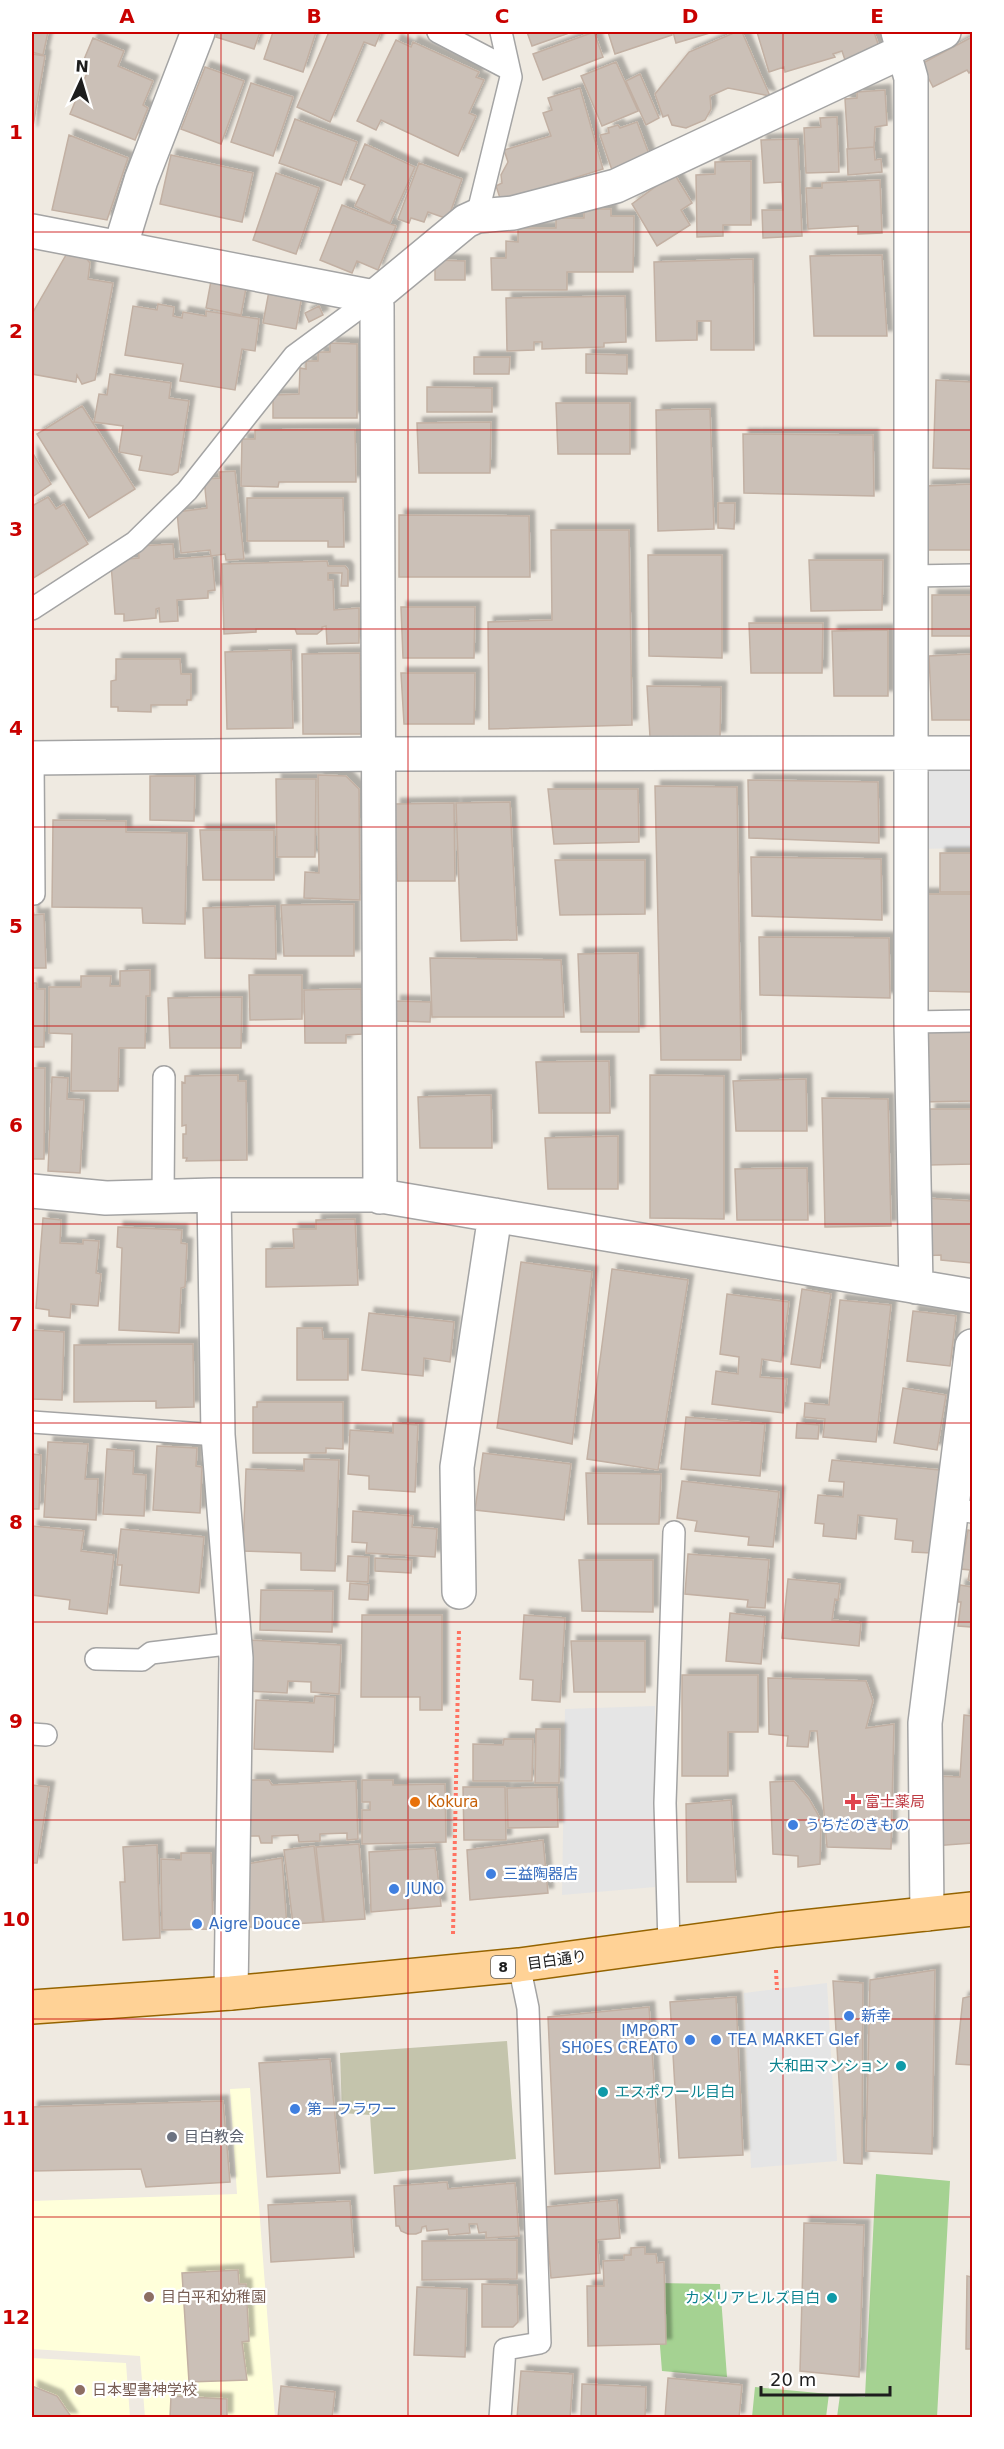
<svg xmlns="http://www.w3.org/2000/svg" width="1004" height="2449" font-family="'DejaVu Sans','Noto Sans JP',sans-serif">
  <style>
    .education { fill: #ffffda }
    .construction { fill: #c4c4ac }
    .forest { fill: #a5d292 }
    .parking { fill: #e5e5e5 }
    .building { fill: #cbc0b7; stroke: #c2b0a3; stroke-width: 1.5; filter: url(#shadow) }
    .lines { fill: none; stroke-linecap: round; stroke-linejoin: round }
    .service-casing { stroke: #a4a4a4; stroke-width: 24 }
    .minor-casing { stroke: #a4a4a4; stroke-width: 36 }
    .primary-casing { stroke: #956400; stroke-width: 36 }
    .path { stroke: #ff7362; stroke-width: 4; stroke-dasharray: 3 3; stroke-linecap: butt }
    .service { stroke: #fff; stroke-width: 21 }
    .minor { stroke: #fff; stroke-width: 33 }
    .primary { stroke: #ffd296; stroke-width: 33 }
    .grid { fill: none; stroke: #c90100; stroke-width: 1.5; stroke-opacity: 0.55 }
    .food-dot { fill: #e8710a; stroke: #fff; stroke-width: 2 }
    .health-dot { fill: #e0444e; stroke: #fff; stroke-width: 2 }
    .shop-dot { fill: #3f7fe0; stroke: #fff; stroke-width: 2 }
    .culture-dot { fill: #0f9aa8; stroke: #fff; stroke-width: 2 }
    .worship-dot { fill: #6b7280; stroke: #fff; stroke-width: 2 }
    .education-dot { fill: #8d6e63; stroke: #fff; stroke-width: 2 }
    .labels { text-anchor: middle; stroke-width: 4.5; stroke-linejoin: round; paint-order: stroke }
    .shield { fill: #fff; stroke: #616161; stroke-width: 1.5 }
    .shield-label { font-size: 14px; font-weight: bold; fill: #1d1d1d }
    .food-label { font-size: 15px; fill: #c56008; stroke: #fff; text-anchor: start }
    .health-label { font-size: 15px; fill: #be3a42; stroke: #fff; text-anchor: start }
    .shop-label { font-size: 15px; fill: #366cbe; stroke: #fff; text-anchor: start }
    .street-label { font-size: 15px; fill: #1d1d1d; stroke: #fff }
    .culture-label { font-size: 15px; fill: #0d838f; stroke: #fff; text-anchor: end }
    .worship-label { font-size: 15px; fill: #5b616d; stroke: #fff; text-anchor: start }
    .education-label { font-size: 15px; fill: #785e54; stroke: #fff; text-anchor: start }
    .neatline { fill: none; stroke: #c90100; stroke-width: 2 }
    .grid-label { font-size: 20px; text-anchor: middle; font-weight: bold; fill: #c90100 }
  </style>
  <defs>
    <filter id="shadow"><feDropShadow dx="5.5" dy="-5.5" stdDeviation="1.5" flood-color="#0004"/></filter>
  </defs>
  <rect width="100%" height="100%" fill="#efeae1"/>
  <path class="education" d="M250,2088L275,2417H145L140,2356L32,2349V2201L237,2194L230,2089Z
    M32,2358L126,2363L130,2417H32Z"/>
  <path class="construction" d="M507,2041L516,2159L374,2174L370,2115L342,2113L340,2053Z"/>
  <path class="forest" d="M876,2174L950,2181L937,2417H837L840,2395L865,2397Z
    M655,2283L720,2284L727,2377L662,2371Z
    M755,2387L829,2394L826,2417H752Z"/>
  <path class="parking" d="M972,762V848L915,849L914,763Z
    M655,1706V1887L562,1895L565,1709Z
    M827,1983L837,2161L751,2168L744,1993Z"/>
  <path class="building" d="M32,32H48L43,55L32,52Z
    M218,32H260L254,49L216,37Z
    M273,32H316L303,72L264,59Z
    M329,32H381L375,46L364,42L330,122L297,107Z
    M527,32H572L532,46Z
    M594,32L603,57L543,80L533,54Z
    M608,32H671L672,35L615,54Z
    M673,32H713L676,43Z
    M736,32H742L770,96L728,88L710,96L711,109L705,120L686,128L672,125L668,115L663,117L655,94L689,52Z
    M757,32H874L880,50L845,60L842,51L833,54L835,57L785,72L784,67L769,72Z
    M972,37V70L969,73L967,70L933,87L921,64Z
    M93,38L124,51L118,66L153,81L143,105L148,108L135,140L70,114L87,73L80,69Z
    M396,40L411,47L413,42L479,72L476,77L484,80L469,113L476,116L458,156L381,120L376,130L357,121Z
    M32,54L45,56L32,132Z
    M616,62L638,111L602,126L581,76Z
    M205,67L244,81L221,144L181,129Z
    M640,74L659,118L646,125L626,81Z
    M251,83L293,97L273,156L231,142Z
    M580,88L603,169L501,201L496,186L502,183L501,175L508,162L504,150L551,136L543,113L552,110L548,98Z
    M885,90L887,125L875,127L874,147L848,149L845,99L857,98V92Z
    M837,117L839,172L806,173L804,128L821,127L820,118Z
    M295,119L357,142L341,185L279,163Z
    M637,122L650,157L612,170L600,135L609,133L608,128L618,125L620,128Z
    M69,135L128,158L107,220L52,210Z
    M798,139L802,236L763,238L762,210H783L782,182L764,183L761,140Z
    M365,144L415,167L390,223L355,206L365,185L350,179Z
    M874,147L875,160L881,159L882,172L848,175L847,149Z
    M171,155L253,173L242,222L160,204Z
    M751,161V225H723V236L697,237L696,175L715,174V162Z
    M419,163L462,179L448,219L428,212L424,222L411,218L409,223L398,219Z
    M672,170L692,203L681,210L690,225L657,246L632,204L659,184L656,180Z
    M276,173L319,188L296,254L253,240Z
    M880,180L882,233L858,234V226L808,229L806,188H822V183Z
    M342,205L396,226L378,270L357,261L352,273L320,260Z
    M584,209H611V216H634L633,272H567V290H492L491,258H506V241L518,242V228H556V218H584Z
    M66,255L85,257L90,263L88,279L113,283L95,380L82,384L77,375L76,382L32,374V314Z
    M882,255L887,336H814L810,256Z
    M753,259L754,350H711V321H697V340L656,341L654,262Z
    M435,260L465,261V280H435Z
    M211,281L246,288L241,315L206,308Z
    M269,291L302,296L296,329L263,323Z
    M625,296L626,342L604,343V347L542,349V342H534V350L507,351L506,298Z
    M158,304L174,307L173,316L182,318L183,312L206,316V311L259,319L255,351L242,349L235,390L180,381L183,364L125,355L133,306L157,310Z
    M319,306L323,315L309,322L305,313Z
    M330,343L357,344V418H273V395L299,394L300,368L306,369V361H318V352H330Z
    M586,354L627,355V374L586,373Z
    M474,357H510L509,374H474Z
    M110,374L171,383L169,398L189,401L178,472L172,475L139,470L142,456L119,452L123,426L94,422L99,394L107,395Z
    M936,380L972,382V469L933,468Z
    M427,387L492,388V412H427Z
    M556,403H630V454H558Z
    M82,406L135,489L89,518L37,434Z
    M710,409L714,529L658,531L656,410Z
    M491,422L490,473H419L417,423Z
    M355,429L356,482H279L278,487L241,486L242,439H255V430Z
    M743,434L873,435L874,496L744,493Z
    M32,452L51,484L32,497Z
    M235,471L244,559L226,560L225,554L211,556L210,550L181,553L177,512L207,508L204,479L220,478L219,472Z
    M972,484V550H928L926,486Z
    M48,497L56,509L64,504L88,544L32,579V506Z
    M247,498H343L344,547H328V541H247Z
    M718,503H735L734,529L718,528Z
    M399,515L529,516L530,577H399Z
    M551,530H629L632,725L489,729L488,622L552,620Z
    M173,544L174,559L212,556L215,590L208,591V598L177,600L178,621L160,622L159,608L156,609V618L124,621V614H115L111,564L115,560L139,558L138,546Z
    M648,555H722V658L649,656Z
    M809,560H883L882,610L811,611Z
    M327,561L328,566H345L348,570V586H341L342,573H328V580H333L334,610L359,608V643L327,644L326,626L322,627V630L317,634H297L295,629H256V632L224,634L222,564Z
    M932,595H972V636H932Z
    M401,607H475L474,658H403Z
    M749,623H823L822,673H751Z
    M888,630V696H834L832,631Z
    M291,650L293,728L227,729L225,652Z
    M360,653L361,734H303L302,654Z
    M972,654V720H932L929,656Z
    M116,659H180L181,674H191V700H187V705H151V712L118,711V707H111V681L116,680Z
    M401,673H475L474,724H404Z
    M647,686L721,687L720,737H650Z
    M318,775L346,776L359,789L360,900L304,898L305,872L319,873Z
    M150,776H195L194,821L150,820Z
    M276,779H316L315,857H277Z
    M748,780L878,782L879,843L749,838Z
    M655,786L737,787L741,1060H661Z
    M548,789H638L639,842L554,844Z
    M510,802L517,940L461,941L456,803Z
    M454,803L455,881H397L395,804Z
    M53,820L126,821V832L187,833L185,924L143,923L142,908L52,907Z
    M200,830H274V880H203Z
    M940,853H972V892H940Z
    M751,857L881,859L882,920L752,916Z
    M555,860H645V914L560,915Z
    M919,894H972V992L921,991Z
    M354,904V956H284L281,905Z
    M32,905L34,915L44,914L46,968H32Z
    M275,906L276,959L205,958L203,908Z
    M759,937L889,938L890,998L760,995Z
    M638,953L639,1032H581L578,954Z
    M430,958L561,960L564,1017H432Z
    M150,970V996H146L145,1048H119L118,1091H71L72,1034L49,1033V987H81V976H111L110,986H120V971Z
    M249,975H302V1019L250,1020Z
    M32,983H37V989H45L44,1047H32Z
    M361,989L362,1034L346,1035V1043H305L304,990Z
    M242,997L241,1048H170L168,998Z
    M395,1001L431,1002L430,1022L395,1021Z
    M972,1031V1101L921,1102L918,1032Z
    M609,1061L610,1113H539L536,1062Z
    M32,1068H45L44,1159H32Z
    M238,1075V1081H246L247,1160L186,1161L187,1158H183V1134H186V1125L182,1126V1082L185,1083V1076Z
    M650,1075L724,1076V1219L650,1218Z
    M52,1077L68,1078L67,1099L84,1100L80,1173L48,1171Z
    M806,1079L807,1131H736L733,1081Z
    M491,1095L492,1148H420L418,1097Z
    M822,1098L888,1099L891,1226L825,1227Z
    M930,1109H972V1164L929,1165Z
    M618,1136V1189H548L545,1138Z
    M807,1168L808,1220H737L735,1169Z
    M924,1198L972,1201L971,1263L941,1260V1255L920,1256Z
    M43,1218L61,1220L60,1243L83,1244V1240L99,1241L96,1273L101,1274L98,1306L71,1304L70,1318L49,1316V1310L36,1308Z
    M355,1219L358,1285L266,1287V1249L294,1248L293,1229H316V1220Z
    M118,1227L182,1230L181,1243L187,1244L185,1287L181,1288L179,1333L119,1330L122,1248L117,1247Z
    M521,1262L592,1272L572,1444L497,1428Z
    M612,1269L688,1280L658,1470L587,1459Z
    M802,1289L831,1294L820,1368L791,1364Z
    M727,1294L789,1302L781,1362L762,1359L760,1377L787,1379L783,1413L712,1404L716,1371L738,1374L739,1357L720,1354Z
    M840,1300L891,1305L876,1442L823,1437L825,1419L804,1417L805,1403L829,1405Z
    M913,1311L956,1316L950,1366L907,1361Z
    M369,1313L454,1322L450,1362L424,1358L423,1376L362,1370Z
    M297,1328H322L323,1339H348V1380H297Z
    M32,1330L64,1332L62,1400L32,1399Z
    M193,1344L194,1407L156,1408V1401L74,1402V1345Z
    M903,1388L946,1395L937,1450L894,1443Z
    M257,1402H343V1449L326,1448V1453H253V1407H257Z
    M686,1417L765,1424L760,1476L681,1469Z
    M393,1423L418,1425L415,1492L369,1489V1476L348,1474L350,1430L393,1433Z
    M797,1423L819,1425L818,1439L796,1438Z
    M48,1442L88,1444L85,1479H98L96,1520L44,1517Z
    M157,1446L197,1448L196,1466L202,1467L200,1513L153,1510Z
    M107,1449L134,1451L133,1474L146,1475L144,1516L103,1514Z
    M483,1453L571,1464L564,1520L475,1510Z
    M32,1454L41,1455L39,1509H32Z
    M304,1459L339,1460L335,1571L301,1570V1553L243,1551L246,1469L304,1471Z
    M832,1460L940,1470L931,1553L912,1552L913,1541L895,1539L897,1519L858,1515L856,1539L823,1536L824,1524L815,1523L818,1495L843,1497L844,1482L829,1481Z
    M586,1473L661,1474L659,1524H588Z
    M682,1481L779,1492L773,1547L748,1545L749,1537L695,1531L697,1521L677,1518Z
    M353,1511L413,1516L412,1527L437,1529L435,1557L366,1553L367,1543L352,1542Z
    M32,1526L84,1531L81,1551L114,1555L107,1614L69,1609L70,1600L32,1595Z
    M121,1529L204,1537L199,1593L120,1585L122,1565H117Z
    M968,1530L972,1531V1581L968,1580L970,1570L961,1569Z
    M688,1554L769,1560L765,1608L747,1607L748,1600L685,1594Z
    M348,1556L369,1557L368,1582L347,1581Z
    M375,1558L412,1560L411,1573L375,1571Z
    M579,1560H653V1612L582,1611Z
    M788,1579L840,1584L838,1600L835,1599L832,1620L861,1623L859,1646L782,1638Z
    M350,1583L369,1585L368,1600L349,1599Z
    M960,1585L972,1587V1633L971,1627L958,1626L961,1602H958Z
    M261,1590L333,1591L332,1632L260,1630Z
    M730,1613L765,1617L761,1664L726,1661Z
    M362,1615H442V1710H420V1697H361Z
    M524,1615L565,1618L560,1702L532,1700L533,1680L520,1679Z
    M249,1640L341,1645L339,1694L311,1692V1682L288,1681L287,1693L246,1691Z
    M571,1641H645V1692H574Z
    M682,1675H758V1732H728V1776H682Z
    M768,1678L866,1681L873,1701L866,1728L894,1724L891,1849L827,1847L817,1731H810L808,1747L787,1746L788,1736L769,1734Z
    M315,1696L335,1697L333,1752L254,1749L256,1700L314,1703Z
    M964,1715L972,1716V1843L933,1846L936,1776L960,1777Z
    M536,1729H560L559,1783H535Z
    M504,1739H533L532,1781H473V1744L503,1745Z
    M250,1780H269L272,1785L356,1781L358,1839L347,1840V1833L320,1834V1841L299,1842L298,1835L272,1836V1843H261L259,1836H249Z
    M362,1780H393V1785L445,1784L446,1842L362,1844V1810H370V1802H362Z
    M794,1781L809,1799L821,1820L820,1864L798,1867V1856L773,1854L770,1782Z
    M32,1785L49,1787L37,1863H32Z
    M463,1787H505L506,1840H464Z
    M557,1787L558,1827L508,1828L507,1788Z
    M731,1800L736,1882H687L686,1804Z
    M543,1840L548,1893L470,1900L467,1850Z
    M359,1844L365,1919L324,1922L316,1847Z
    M157,1845L160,1938L123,1940L120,1882H125L123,1847Z
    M314,1846L323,1922L293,1924L284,1850Z
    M435,1848L441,1906L371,1912L369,1852Z
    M181,1853H211L213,1929L162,1930L161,1859L181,1860Z
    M282,1858L287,1927H245L241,1865Z
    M935,1970L932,2154L866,2151L870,1980Z
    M833,1981L863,1983L862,2164L844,2163Z
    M972,1996V2065L956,2064L963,1998Z
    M736,1997L743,2155L679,2158L670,2002Z
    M649,2007L660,2168L555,2174L548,2017Z
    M330,2059L340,2173L267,2177L259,2063Z
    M223,2101L230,2182L146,2187L141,2169L32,2171V2107Z
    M447,2182L448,2189L515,2183L519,2236L486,2238V2232L479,2233L477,2224H469L470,2233L449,2235L448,2229L427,2231L426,2226L422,2227L421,2232L416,2234H408L401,2231L399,2226H396L394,2186Z
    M617,2200L620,2238L597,2240L600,2273L551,2278L545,2207Z
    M350,2201L354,2257L271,2262L268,2205Z
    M804,2223L864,2225L859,2377L800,2371Z
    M517,2240V2279L422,2280V2241Z
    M645,2247V2254H656L657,2263L664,2262L666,2344L588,2346L587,2286H604L603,2261L624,2260V2255H631V2248Z
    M238,2270L239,2284H246L249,2341L242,2342L247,2380L189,2382L182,2273Z
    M967,2276L972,2277V2349H966Z
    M482,2284L517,2285L518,2322L513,2327H482Z
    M417,2287L467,2289L465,2357L414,2355Z
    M521,2371L573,2374L570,2418H517Z
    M668,2378L742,2385L739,2418H665Z
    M582,2384L646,2387L645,2418H581Z
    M32,2386L57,2396L72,2418H32Z
    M281,2386L335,2392L332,2418H278Z
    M171,2396L227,2399V2418H170Z"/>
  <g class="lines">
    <g class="service-casing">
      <path id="service" d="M438,32L509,69
        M477,216L511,77L501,32
        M910,576L972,575
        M32,609L135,542L187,491L294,356L374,297
        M33,758L34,894
        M911,1022L972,1021
        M163,1197L164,1077
        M32,1422L218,1435
        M952,1509L972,1512
        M96,1659L142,1660L151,1653L235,1643
        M32,1734L46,1735
        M669,1945L665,1803L674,1532
        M500,2418L505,2349L540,2343L528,2008L519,1965"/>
    </g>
    <g class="minor-casing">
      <path id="minor" d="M898,32L911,78V1022L916,1287
        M32,231L374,297
        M120,248L141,180L198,32
        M374,297L377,305L380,1197
        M374,297L466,221L477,216L513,213L616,186L944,32
        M32,758L379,754L972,753
        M32,1191L106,1198L214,1195H375L972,1296
        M214,1195L218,1435L236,1658L231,1993
        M459,1592L457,1467L495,1215
        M927,1914L925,1723L972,1346"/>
    </g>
    <g class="primary-casing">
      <path id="primary" d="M32,2007L231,1993L519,1965L776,1930L972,1909"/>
    </g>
    <path class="path" d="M453,1934L459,1629
      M776,1970L777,1990"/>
    <use href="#service" class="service"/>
    <use href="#minor" class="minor"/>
    <use href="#primary" class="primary"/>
  </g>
  <path class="grid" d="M221,32V2418M408,32V2418M596,32V2418M783,32V2418M32,232H972M32,430H972M32,629H972M32,827H972M32,1026H972M32,1224H972M32,1423H972M32,1622H972M32,1820H972M32,2019H972M32,2217H972"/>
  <circle class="food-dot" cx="415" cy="1802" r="6"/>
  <path class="health-dot" d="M850 1793h6v6h6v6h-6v6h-6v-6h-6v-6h6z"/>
  <g class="shop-dot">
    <circle cx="793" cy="1825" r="6"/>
    <circle cx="491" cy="1874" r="6"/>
    <circle cx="394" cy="1889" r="6"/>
    <circle cx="197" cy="1924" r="6"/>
    <circle cx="849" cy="2016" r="6"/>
    <circle cx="690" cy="2040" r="6"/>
    <circle cx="716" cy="2040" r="6"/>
    <circle cx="295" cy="2109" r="6"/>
  </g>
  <g class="culture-dot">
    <circle cx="901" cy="2066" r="6"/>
    <circle cx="603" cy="2092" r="6"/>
    <circle cx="832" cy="2298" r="6"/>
  </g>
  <circle class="worship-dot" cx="172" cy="2137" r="6"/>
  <g class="education-dot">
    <circle cx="149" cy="2297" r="6"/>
    <circle cx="80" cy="2390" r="6"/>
  </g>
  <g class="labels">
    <rect class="shield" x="491" y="1956" width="24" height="22" rx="4.5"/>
    <g class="shield-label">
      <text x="503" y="1972">8</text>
    </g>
    <g class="food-label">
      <text x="427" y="1807">Kokura</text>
    </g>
    <g class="health-label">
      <text x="865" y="1807">富士薬局</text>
    </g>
    <g class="shop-label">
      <text x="805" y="1830">うちだのきもの</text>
      <text x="503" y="1879">三益陶器店</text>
      <text x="406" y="1894">JUNO</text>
      <text x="209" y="1929">Aigre Douce</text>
      <text x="861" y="2021">新幸</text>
      <text x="678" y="2036" text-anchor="end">IMPORT<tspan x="678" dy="17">SHOES CREATO</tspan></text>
      <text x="728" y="2045">TEA MARKET Glef</text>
      <text x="307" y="2114">第一フラワー</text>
    </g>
    <g class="street-label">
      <text transform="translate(557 1960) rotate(-8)" y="5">目白通り</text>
    </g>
    <g class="culture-label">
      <text x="889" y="2071">大和田マンション</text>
      <text x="615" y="2097" text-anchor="start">エスポワール目白</text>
      <text x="820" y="2303">カメリアヒルズ目白</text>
    </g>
    <g class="worship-label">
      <text x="184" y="2142">目白教会</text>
    </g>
    <g class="education-label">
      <text x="161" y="2302">目白平和幼稚園</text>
      <text x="92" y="2395">日本聖書神学校</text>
    </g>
  </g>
  <rect width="1004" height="2449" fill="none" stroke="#ffffff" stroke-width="66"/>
  <g transform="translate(81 81) rotate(4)" stroke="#ffffff" stroke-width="4.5" paint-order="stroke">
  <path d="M0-4.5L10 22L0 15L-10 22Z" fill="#1d1d1d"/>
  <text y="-9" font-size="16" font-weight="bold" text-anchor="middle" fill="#1d1d1d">N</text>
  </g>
  <path d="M761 2386v9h129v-9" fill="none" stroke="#1d1d1d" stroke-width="3"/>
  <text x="770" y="2386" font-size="18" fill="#1d1d1d" stroke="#ffffff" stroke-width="4.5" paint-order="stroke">20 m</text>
  <rect x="33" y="33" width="938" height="2383" class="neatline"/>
  <g class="grid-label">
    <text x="127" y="23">A</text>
    <text x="314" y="23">B</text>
    <text x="502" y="23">C</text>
    <text x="690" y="23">D</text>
    <text x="877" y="23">E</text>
    <text x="16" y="139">1</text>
    <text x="16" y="338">2</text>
    <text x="16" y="536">3</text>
    <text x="16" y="735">4</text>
    <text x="16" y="933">5</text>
    <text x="16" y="1132">6</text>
    <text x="16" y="1331">7</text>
    <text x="16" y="1529">8</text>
    <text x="16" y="1728">9</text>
    <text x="16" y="1926">10</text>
    <text x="16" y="2125">11</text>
    <text x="16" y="2324">12</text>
  </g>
</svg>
